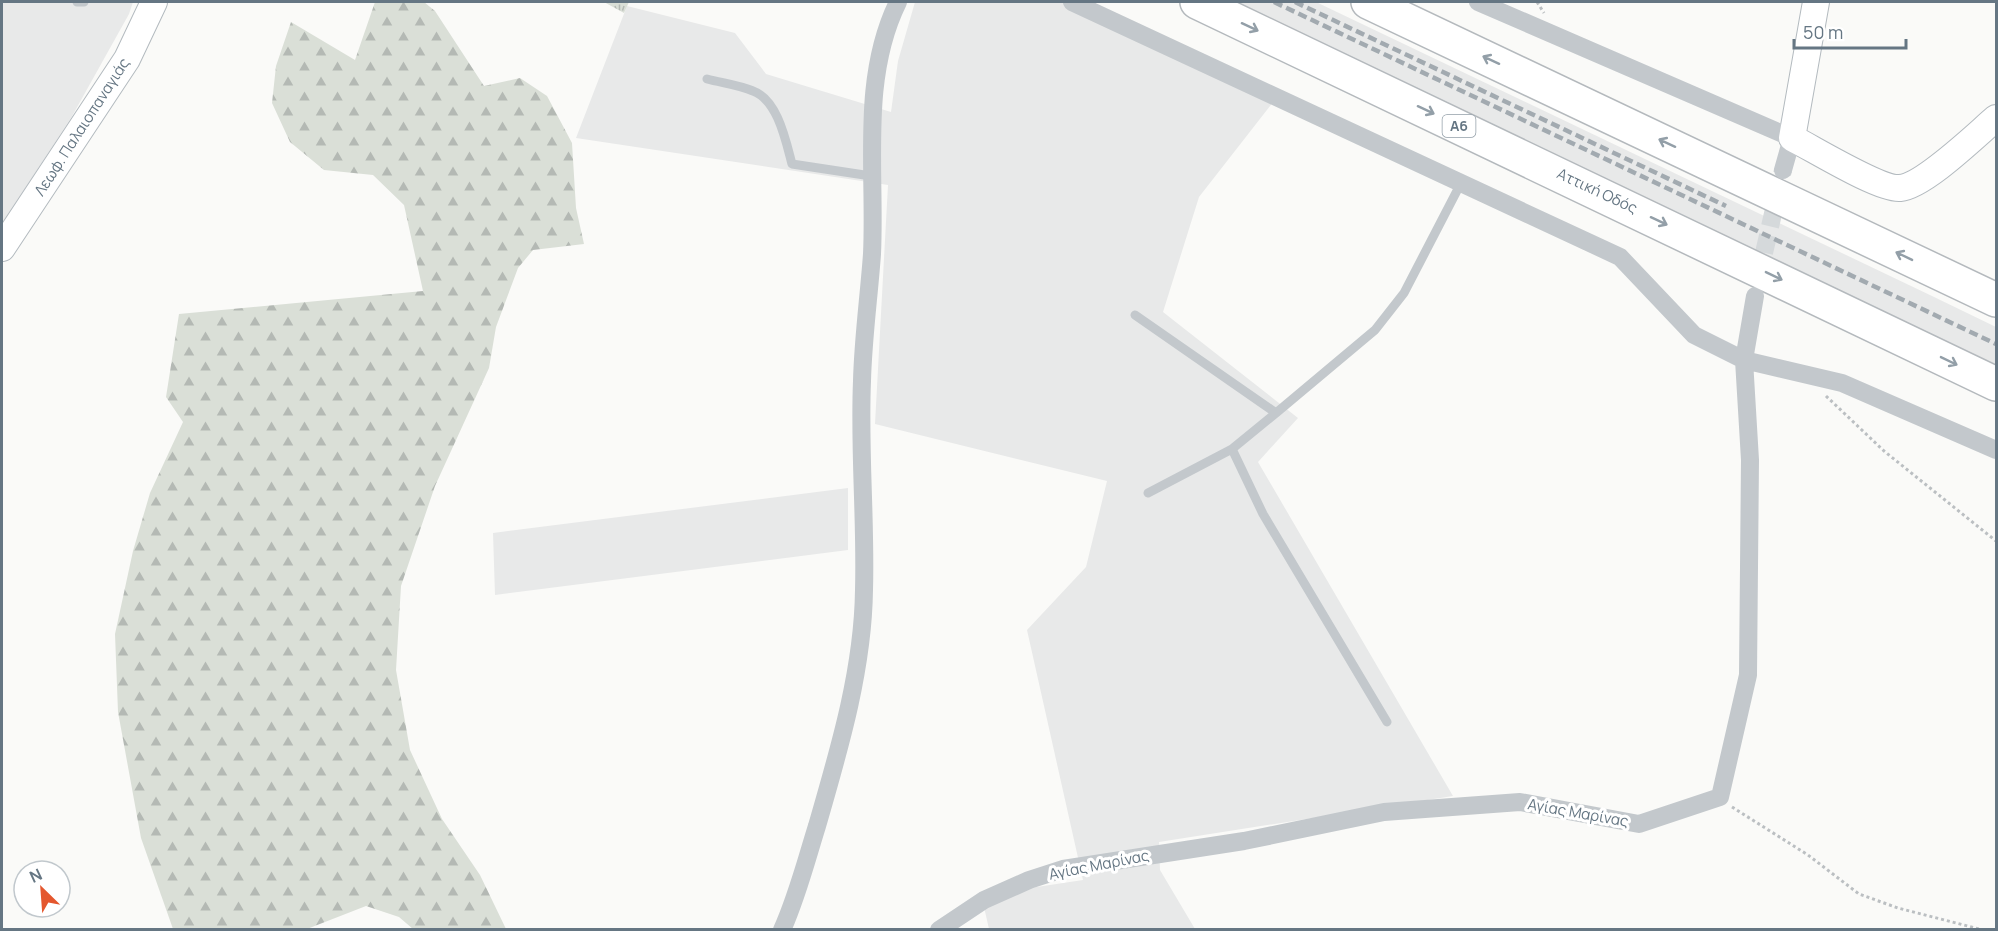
<svg xmlns="http://www.w3.org/2000/svg" width="1998" height="931" font-family="Manrope,sans-serif">
  <style>
    .built { fill: #e8e9e9 }
    .grass { fill: url(#grass-tufts) }
    .forest { fill: url(#forest-firs) }
    .lines { fill: none; stroke-linecap: round; stroke-linejoin: round }
    .street-tunnel { stroke: #d5d9db; stroke-width: 18; stroke-dasharray: 18 9; stroke-linecap: butt }
    .secondary-casing { stroke: #b3babf; stroke-width: 28 }
    .highway-casing { stroke: #b4b9bd; stroke-width: 36 }
    .path { stroke: #bbbfc2; stroke-width: 3; stroke-dasharray: 3 3; stroke-linecap: butt }
    .lane { stroke: #c3c8cc; stroke-width: 9 }
    .street { stroke: #c3c8cc; stroke-width: 18 }
    .secondary { stroke: #fff; stroke-width: 26 }
    .highway { stroke: #fff; stroke-width: 33 }
    .rail { stroke: #a2aab0; stroke-width: 4.5; stroke-dasharray: 9 4.5; stroke-linecap: butt }
    .oneway { stroke: #939fa8 }
    .labels { text-anchor: middle; stroke-width: 6; stroke-linejoin: round; paint-order: stroke }
    .shield { fill: #fff; stroke: #939fa8; stroke-width: 1.5 }
    .shield-label { font-size: 14px; font-weight: bold; fill: #657683 }
    .street-label { font-size: 15px; fill: #657683; stroke: #fff }
  </style>
  <defs>
    <pattern id="grass-tufts" width="24" height="20" patternUnits="userSpaceOnUse" patternTransform="scale(1.5)"><rect width="24" height="20" fill="#dadfd7"/><path d="M3 7l-1-3M5 7V3M7 7l1-3M15 17l-1-3M17 17v-4M19 17l1-3" fill="none" stroke="#b4b9b4"/></pattern>
    <pattern id="forest-firs" width="22" height="20" patternUnits="userSpaceOnUse" patternTransform="scale(1.5)"><rect width="22" height="20" fill="#dadfd7"/><path d="M5 1l3.5 6h-7zM16 11l3.5 6h-7z" fill="#b4b9b4"/></pattern>
  </defs>
  <rect width="100%" height="100%" fill="#fafaf8"/>
  <path class="built" d="M2,2H133L129,14L71,118L2,224Z
    M915,2H1063L1277,97L1199,197L1163,312L1298,418L1258,462L1453,796L1159,842L1160,870L1195,929H989L984,907L1030,888L1083,880L1027,630L1086,567L1107,481L875,424L888,185L576,138L627,6L735,33L766,74L891,112L898,61Z
    M1229,2H1316L1932,296L1996,327V370Z
    M848,488V550L495,595L493,533Z"/>
  <path class="grass" d="M604,2H629L624,13Z"/>
  <path class="forest" d="M375,2H424L435,11L484,86L520,78L547,96L572,143L576,208L584,244L533,250L518,268L496,327L489,368L435,486L401,586L396,670L410,750L442,819L480,875L506,929H413L399,917L366,906L307,929H173L141,838L118,712L115,634L133,551L150,493L183,422L166,397L179,314L423,291L404,205L373,175L324,170L290,142L272,103L276,66L291,22L355,60Z"/>
  <g class="lines">
    <path class="street-tunnel" d="M1758,279L1783,170"/>
    <g class="secondary-casing">
      <path id="secondary" d="M1816,2L1792,138C1814,149 1880,190 1900,188C1924,186 1976,135 1996,118
        M2,248L127,59L154,2"/>
    </g>
    <g class="highway-casing">
      <path id="highway" d="M1197,2L1996,384
        M1368,2L1996,300"/>
    </g>
    <path class="path" d="M1537,2L1544,13
      M1826,396L1884,451L1996,541
      M1732,807L1808,855L1859,894L1898,908L1983,930"/>
    <path class="lane" d="M77,2H84
      M707,79C722,83 739,85 753,91C778,100 786,142 792,164L871,176
      M1135,315L1276,413L1375,330L1404,293L1461,183
      M1232,449L1263,514L1387,722
      M1148,493L1232,449L1276,413"/>
    <path class="street" d="M1072,2L1620,257L1694,335L1744,360L1842,383L1996,450
      M1478,2L1792,138L1783,170
      M782,930C797,897 806,861 817,826C839,750 863,670 864,590C866,520 859,451 862,381C863,339 869,296 872,254C876,171 860,79 898,2
      M939,930L984,900L1029,880L1063,869L1244,841L1384,812L1520,802L1639,824L1720,797L1748,675L1750,460L1744,360L1755,296"/>
    <use href="#secondary" class="secondary"/>
    <use href="#highway" class="highway"/>
    <path class="rail" d="M1274,2L1996,344
      M1295,2L1726,206"/>
  </g>
  <defs><path id="oneway-shaft" d="M-6 0H5M1.5-3L5.5 0L1.5 3" fill="none" stroke-width="1.6" stroke-linecap="round" stroke-linejoin="round" transform="scale(1.5)"/></defs>
  <g class="oneway">
    <use href="#oneway-shaft" transform="translate(1250 27) rotate(25)"/>
    <use href="#oneway-shaft" transform="translate(1491 60) rotate(-155)"/>
    <use href="#oneway-shaft" transform="translate(1426 110) rotate(25)"/>
    <use href="#oneway-shaft" transform="translate(1667 143) rotate(-155)"/>
    <use href="#oneway-shaft" transform="translate(1659 221) rotate(25)"/>
    <use href="#oneway-shaft" transform="translate(1904 256) rotate(-154)"/>
    <use href="#oneway-shaft" transform="translate(1774 276) rotate(26)"/>
    <use href="#oneway-shaft" transform="translate(1949 361) rotate(26)"/>
  </g>
  <g class="labels">
    <rect class="shield" x="1442.5" y="115" width="33" height="22" rx="4.5"/>
    <g class="shield-label">
      <text x="1459" y="131">Α6</text>
    </g>
    <g class="street-label">
      <text transform="translate(82 127) rotate(-57)" y="5">Λεωφ. Παλαιοπαναγιάς</text>
      <text transform="translate(1597 191) rotate(25)" y="5">Αττική Οδός</text>
      <text transform="translate(1578 813) rotate(10)" y="5">Αγίας Μαρίνας</text>
      <text transform="translate(1099 865) rotate(-11)" y="5">Αγίας Μαρίνας</text>
    </g>
  </g>
  <rect width="1998" height="931" fill="none" stroke="#657683" stroke-width="6"/>
  <g transform="translate(42 889) rotate(335)"><circle r="28" fill="#ffffff" stroke="#c1c8cd" stroke-width="1.5"/>
  <path d="M0-4.5L10 22L0 15L-10 22Z" fill="#e4572e"/>
  <text y="-9" font-size="16" font-weight="bold" text-anchor="middle" fill="#657683">N</text>
  </g>
  <path d="M1794 39v9h112v-9" fill="none" stroke="#657683" stroke-width="3"/>
  <text x="1803" y="39" font-size="18" fill="#657683" stroke="#ffffff" stroke-width="4.5" paint-order="stroke">50 m</text>
</svg>
